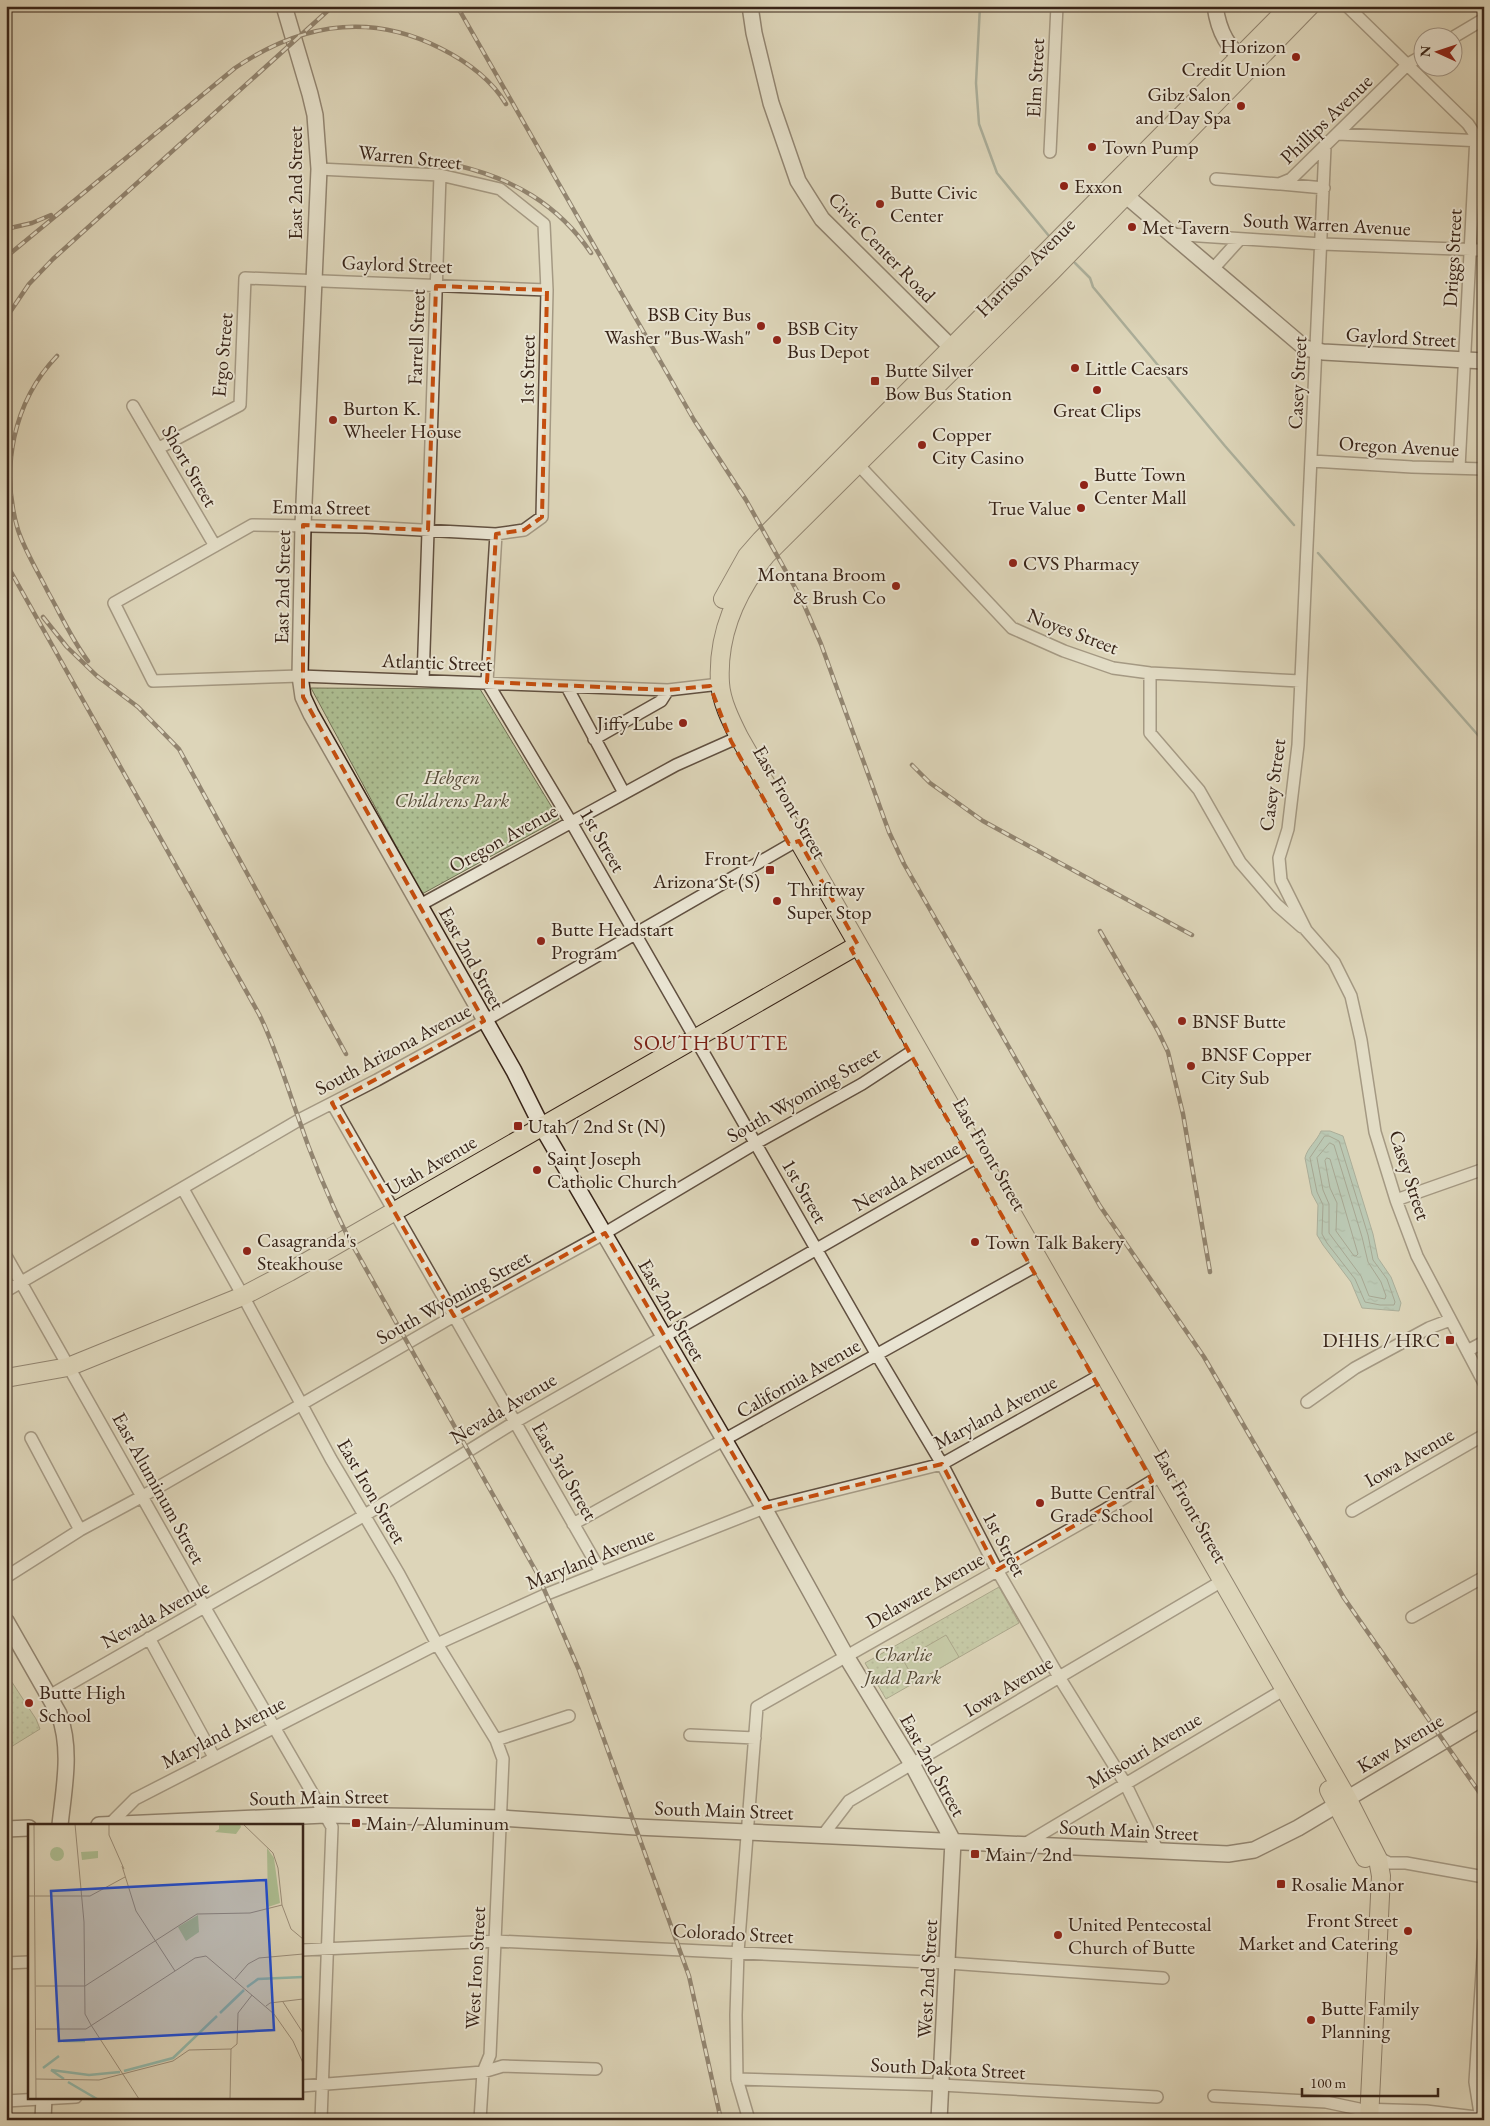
<svg xmlns="http://www.w3.org/2000/svg" width="1490" height="2126" font-family="'EB Garamond',serif">
  <style>
    .green { fill: url(#green-dots); stroke: #727155 }
    .pitch { fill: #adbe92; stroke: #727155 }
    .water { fill: url(#water-ripples); stroke: #6f7d70 }
    .lines { fill: none; stroke-linecap: round; stroke-linejoin: round }
    .shore { stroke: #666e62; stroke-width: 1 }
    .stream { stroke: #6f7d70; stroke-width: 2.5 }
    .street-casing { stroke: #615040; stroke-width: 14 }
    .secondary-casing { stroke: #382418; stroke-width: 18 }
    .primary-casing { stroke: #382418; stroke-width: 20 }
    .street { stroke: #e9e4d2; stroke-width: 11 }
    .secondary { stroke: #e9e4d2; stroke-width: 15 }
    .primary { stroke: #ddd5b9; stroke-width: 18 }
    .rail-casing { stroke: #382418; stroke-width: 4.5 }
    .rail { stroke: #e9e4d2; stroke-width: 2.5; stroke-dasharray: 8; stroke-linecap: butt }
    .marked { fill: none; stroke: #c54e0e; stroke-width: 4; stroke-dasharray: 10 6; stroke-linejoin: round }
    .poi-dot { fill: #8f2418; stroke: #e9e4d2; stroke-width: 2 }
    .labels { text-anchor: middle; stroke-width: 4; stroke-linejoin: round; paint-order: stroke }
    .poi-label { font-size: 20px; fill: #382418; stroke: #e9e4d2; text-anchor: start }
    .street-label { font-size: 20px; fill: #382418; stroke: #e9e4d2 }
    .park-label { font-size: 20px; font-style: italic; fill: #554a36; stroke: #e9e4d2 }
    .neighbourhood-label { font-size: 21px; letter-spacing: 1px; fill: #7a1f14; stroke: #e9e4d2 }
    .inset-river { fill: none; stroke: #93b9ab; stroke-width: 2.5 }
    .inset-road { fill: none; stroke: #9b8e79; stroke-width: 1 }
    .view { fill: #1d4ed8; fill-opacity: 0.15; stroke: #1d4ed8; stroke-width: 2.5 }
    .inset-edge { fill: none; stroke: #382418; stroke-width: 2.5 }
  </style>
  <defs>
    <pattern id="green-dots" width="8" height="8" patternUnits="userSpaceOnUse" patternTransform="scale(1.25)"><rect width="8" height="8" fill="#adbe92"/><path d="M2 2h.1M6 6h.1" fill="none" stroke="#8e9a76" stroke-width="1.8" stroke-linecap="round"/></pattern>
    <pattern id="water-ripples" width="26" height="14" patternUnits="userSpaceOnUse" patternTransform="scale(1.25)"><rect width="26" height="14" fill="#93b9ab"/><path d="M2 4q2-2 4 0t4 0M15 11q2-2 4 0t4 0" fill="none" stroke="#79968a"/></pattern>
  </defs>
  <rect width="100%" height="100%" fill="#ddd5b9"/>
  <filter id="stains"><feTurbulence type="fractalNoise" baseFrequency=".004" numOctaves="4"/><feColorMatrix values="0 0 0 0 .2 0 0 0 0 .09 0 0 0 0 .02 0 0 0 .5 -.17"/></filter>
  <radialGradient id="worn" r=".72"><stop offset=".6" stop-color="#630" stop-opacity="0"/><stop offset="1" stop-color="#630" stop-opacity=".3"/></radialGradient>
  <path class="green" d="M311,688L480,689L559,819L422,894Z
    M999,1587L1019,1623L886,1699L865,1663Z
    M6,1673L36,1719L40,1729L6,1750Z"/>
  <path class="pitch" d="M946,1635L959,1657L916,1682L903,1660Z"/>
  <path class="water" d="M1321,1131H1330L1343,1136L1373,1234L1378,1258L1391,1277L1401,1303L1399,1311L1362,1308L1351,1282L1323,1245L1317,1235L1318,1205L1312,1194L1305,1158C1307,1148 1317,1141 1321,1131Z"/>
  <g class="lines">
    <path class="shore" d="M1325,1136H1329L1339,1141L1368,1235L1373,1260L1387,1279L1395,1302L1394,1305H1380L1365,1302L1355,1279L1327,1243L1322,1234L1323,1205L1317,1192L1310,1158Z
      M1330,1143L1334,1145L1362,1237L1368,1262L1381,1282L1386,1296L1385,1299L1369,1296L1361,1276L1329,1233V1204L1323,1190L1317,1158Z
      M1327,1158L1330,1159L1358,1254L1356,1256H1354L1336,1231L1337,1203L1330,1188L1325,1161Z"/>
    <path class="stream" d="M980,6L976,83L979,124L997,173L1049,236
      M1075,263L1090,278L1093,287L1225,446L1294,525
      M1318,553L1484,742"/>
    <g class="street-casing">
      <path id="street" d="M1347,6L1468,124L1476,136L1459,468
        M6,9V6
        M1452,38L1484,19
        M1338,134L1482,141
        M1325,147L1298,745L1288,829L1279,858L1281,880L1306,930L1334,962L1351,996L1361,1040L1375,1132L1396,1200L1417,1256L1484,1383
        M1050,152L1057,6
        M319,169L440,175L500,189L544,224L547,290L542,517L524,530L496,534L366,527L252,525L114,603L153,681L300,676L668,690L720,684
        M1216,179L1279,184L1291,179L1408,64L1422,56
        M1281,184L1324,188
        M1169,234L1322,244L1484,250
        M1212,270L1240,239
        M133,406L215,546
        M159,448L240,405L245,278L547,290
        M853,459L1012,628L1064,651L1113,668L1150,673L1300,681
        M1312,461L1412,467L1484,469
        M496,534L487,682L571,822L877,1355L942,1464L997,1570L1059,1677L1125,1783L1158,1851
        M1150,673V733L1199,790L1240,862L1277,905L1302,927
        M423,680L440,175
        M567,687L624,793
        M594,739L661,701L668,690
        M420,905L676,765L739,737
        M332,1103L601,1572
        M183,1189L243,1296L331,1459L399,1574L437,1644L496,1740L503,1759L490,2055L483,2072L480,2120
        M1396,1200L1484,1169
        M6,1256L205,1608L332,1827L321,2120
        M6,1291L299,1120L377,1080L484,1021L798,840
        M1467,1351L1484,1342
        M1307,1402L1355,1368L1429,1328L1450,1320
        M31,1438L80,1530
        M1352,1511L1484,1435
        M573,1524L1041,1263
        M6,1577L80,1530L143,1496L454,1316L605,1233L756,1143L862,1084L917,1048
        M1412,1617L1484,1577
        M149,1638L214,1757
        M49,1696L365,1515L515,1422L979,1156
        M690,1735L755,1738
        M496,1740L569,1716
        M110,1824L135,1799L437,1644L547,1594L764,1508L942,1464L1104,1373
        M823,1835L849,1801L1222,1581
        M1023,1845L1285,1689
        M1373,1858L1377,1857L1389,1863H1406L1484,1877
        M301,1950L496,1941L948,1963L1163,1978
        M6,1963L29,1962
        M737,2079L941,2085L1157,2097
        M301,2086L483,2072L503,2066L596,2069
        M1214,2096L1326,2102L1359,2109L1426,2111L1484,2118
        M6,2101L76,2097
        M749,2120L737,2079L736,2015L738,1952L757,1707L1106,1509L1162,1475
        M1481,2120L1475,2082L1484,1942"/>
    </g>
    <g class="secondary-casing">
      <path id="secondary" d="M284,6L310,94L315,115L319,169L303,525L300,676L303,697L311,714L514,1071L542,1127L764,1508L846,1656L912,1764L953,1841L939,2120
        M750,6L754,33L771,103L798,181L822,219L960,356
        M1215,6C1219,34 1228,47 1248,65
        M1117,188L1305,348L1323,352L1484,361
        M6,1621L59,1714C72,1750 64,1787 60,1825
        M99,1825L325,1815L502,1818L636,1827L1228,1854L1254,1850L1298,1828L1484,1717
        M6,1829L29,1828
        M43,2120L44,2097"/>
    </g>
    <g class="primary-casing">
      <path id="primary" d="M1310,6L1051,272L766,555C736,592 717,634 720,683C721,701 731,721 739,737L1347,1798L1378,1859L1381,1876L1369,2120
        M723,599L747,556L761,540L1290,6
        M6,1378L68,1367L243,1296L289,1272L858,945
        M1329,1790L1365,1858"/>
    </g>
    <use href="#street" class="street"/>
    <use href="#secondary" class="secondary"/>
    <use href="#primary" class="primary"/>
    <g class="rail-casing">
      <path id="rail" d="M457,6L694,420L746,500L802,600L821,644L889,832L904,864L1100,1206L1204,1357L1344,1598L1484,1799
        M455,165C512,178 558,204 591,253
        M6,229L32,223L51,215
        M6,257L235,68C300,24 369,12 440,48C466,61 491,79 506,104
        M6,318L29,284L53,259L333,6
        M57,356C13,402 0,469 18,530C25,551 38,572 48,592C61,615 72,640 88,661
        M6,563L259,1014C275,1046 285,1080 297,1114C311,1156 328,1197 348,1237L537,1573L579,1670L689,1976L721,2120
        M43,617L67,647L97,676L138,707L179,749L346,1054
        M912,765L930,783L983,821L1192,935
        M1100,931L1158,1031L1168,1052L1183,1114L1210,1272"/>
    </g>
    <use href="#rail" class="rail"/>
  </g>
  <path d="M0 0H1490V2126H0ZM436,286L547,290L542,517L524,530L496,534L487,682L668,690L710,686L731,741L789,844L799,841L858,945L851,949L1152,1481L997,1570L942,1464L764,1508L605,1233L454,1316L332,1103L484,1021L303,697V525L428,530Z" fill="#ddd5b9" fill-opacity=".55" fill-rule="evenodd"/>
  <path class="marked" d="M436,286L547,290L542,517L524,530L496,534L487,682L668,690L710,686L731,741L789,844L799,841L858,945L851,949L1152,1481L997,1570L942,1464L764,1508L605,1233L454,1316L332,1103L484,1021L303,697V525L428,530Z"/>
  <g class="poi-dot">
    <circle cx="1296" cy="57" r="5"/>
    <circle cx="1241" cy="106" r="5"/>
    <circle cx="1092" cy="147" r="5"/>
    <circle cx="1064" cy="186" r="5"/>
    <circle cx="880" cy="204" r="5"/>
    <circle cx="1132" cy="227" r="5"/>
    <circle cx="761" cy="326" r="5"/>
    <circle cx="777" cy="340" r="5"/>
    <circle cx="1075" cy="368" r="5"/>
    <rect x="870" y="376" width="10" height="10" rx="2.5"/>
    <circle cx="1097" cy="390" r="5"/>
    <circle cx="333" cy="420" r="5"/>
    <circle cx="922" cy="445" r="5"/>
    <circle cx="1084" cy="485" r="5"/>
    <circle cx="1081" cy="508" r="5"/>
    <circle cx="1013" cy="563" r="5"/>
    <circle cx="896" cy="586" r="5"/>
    <circle cx="683" cy="723" r="5"/>
    <rect x="765" y="865" width="10" height="10" rx="2.5"/>
    <circle cx="777" cy="901" r="5"/>
    <circle cx="541" cy="941" r="5"/>
    <circle cx="1182" cy="1021" r="5"/>
    <circle cx="1191" cy="1066" r="5"/>
    <rect x="513" y="1121" width="10" height="10" rx="2.5"/>
    <circle cx="537" cy="1170" r="5"/>
    <circle cx="975" cy="1242" r="5"/>
    <circle cx="247" cy="1251" r="5"/>
    <rect x="1445" y="1335" width="10" height="10" rx="2.5"/>
    <circle cx="1040" cy="1503" r="5"/>
    <circle cx="29" cy="1703" r="5"/>
    <rect x="351" y="1818" width="10" height="10" rx="2.5"/>
    <rect x="970" y="1849" width="10" height="10" rx="2.5"/>
    <rect x="1276" y="1879" width="10" height="10" rx="2.5"/>
    <circle cx="1408" cy="1931" r="5"/>
    <circle cx="1058" cy="1935" r="5"/>
    <circle cx="1311" cy="2020" r="5"/>
  </g>
  <g class="labels">
    <g class="poi-label">
      <text x="1286" y="53" text-anchor="end">Horizon<tspan x="1286" dy="23">Credit Union</tspan></text>
      <text x="1231" y="101" text-anchor="end">Gibz Salon<tspan x="1231" dy="23">and Day Spa</tspan></text>
      <text x="1102" y="154">Town Pump</text>
      <text x="1074" y="193">Exxon</text>
      <text x="890" y="199">Butte Civic<tspan x="890" dy="23">Center</tspan></text>
      <text x="1142" y="234">Met Tavern</text>
      <text x="751" y="321" text-anchor="end">BSB City Bus<tspan x="751" dy="23">Washer "Bus-Wash"</tspan></text>
      <text x="787" y="335">BSB City<tspan x="787" dy="23">Bus Depot</tspan></text>
      <text x="1085" y="375">Little Caesars</text>
      <text x="885" y="377">Butte Silver<tspan x="885" dy="23">Bow Bus Station</tspan></text>
      <text x="343" y="415">Burton K.<tspan x="343" dy="23">Wheeler House</tspan></text>
      <text x="1097" y="417" text-anchor="middle">Great Clips</text>
      <text x="932" y="441">Copper<tspan x="932" dy="23">City Casino</tspan></text>
      <text x="1094" y="481">Butte Town<tspan x="1094" dy="23">Center Mall</tspan></text>
      <text x="1071" y="515" text-anchor="end">True Value</text>
      <text x="1023" y="570">CVS Pharmacy</text>
      <text x="886" y="581" text-anchor="end">Montana Broom<tspan x="886" dy="23">&amp; Brush Co</tspan></text>
      <text x="673" y="730" text-anchor="end">Jiffy Lube</text>
      <text x="760" y="865" text-anchor="end">Front /<tspan x="760" dy="23">Arizona St (S)</tspan></text>
      <text x="787" y="896">Thriftway<tspan x="787" dy="23">Super Stop</tspan></text>
      <text x="551" y="936">Butte Headstart<tspan x="551" dy="23">Program</tspan></text>
      <text x="1192" y="1028">BNSF Butte</text>
      <text x="1201" y="1061">BNSF Copper<tspan x="1201" dy="23">City Sub</tspan></text>
      <text x="528" y="1133">Utah / 2nd St (N)</text>
      <text x="547" y="1165">Saint Joseph<tspan x="547" dy="23">Catholic Church</tspan></text>
      <text x="257" y="1247">Casagranda's<tspan x="257" dy="23">Steakhouse</tspan></text>
      <text x="985" y="1249">Town Talk Bakery</text>
      <text x="1440" y="1347" text-anchor="end">DHHS / HRC</text>
      <text x="1050" y="1499">Butte Central<tspan x="1050" dy="23">Grade School</tspan></text>
      <text x="39" y="1699">Butte High<tspan x="39" dy="23">School</tspan></text>
      <text x="366" y="1830">Main / Aluminum</text>
      <text x="985" y="1861">Main / 2nd</text>
      <text x="1291" y="1891">Rosalie Manor</text>
      <text x="1398" y="1927" text-anchor="end">Front Street<tspan x="1398" dy="23">Market and Catering</tspan></text>
      <text x="1068" y="1931">United Pentecostal<tspan x="1068" dy="23">Church of Butte</tspan></text>
      <text x="1321" y="2015">Butte Family<tspan x="1321" dy="23">Planning</tspan></text>
    </g>
    <g class="street-label">
      <text transform="translate(1035 78) rotate(-87)" y="7">Elm Street</text>
      <text transform="translate(1326 119) rotate(-44)" y="7">Phillips Avenue</text>
      <text transform="translate(410 157) rotate(6)" y="7">Warren Street</text>
      <text transform="translate(295 183) rotate(-90)" y="7">East 2nd Street</text>
      <text transform="translate(1327 224) rotate(3)" y="7">South Warren Avenue</text>
      <text transform="translate(882 247) rotate(46)" y="7">Civic Center Road</text>
      <text transform="translate(1452 258) rotate(-87)" y="7">Driggs Street</text>
      <text transform="translate(397 264) rotate(2)" y="7">Gaylord Street</text>
      <text transform="translate(1025 267) rotate(-45)" y="7">Harrison Avenue</text>
      <text transform="translate(416 337) rotate(-88)" y="7">Farrell Street</text>
      <text transform="translate(1401 337) rotate(3)" y="7">Gaylord Street</text>
      <text transform="translate(222 355) rotate(-85)" y="7">Ergo Street</text>
      <text transform="translate(527 370) rotate(-89)" y="7">1st Street</text>
      <text transform="translate(1297 383) rotate(-87)" y="7">Casey Street</text>
      <text transform="translate(1399 446) rotate(3)" y="7">Oregon Avenue</text>
      <text transform="translate(190 466) rotate(60)" y="7">Short Street</text>
      <text transform="translate(321 507) rotate(1)" y="7">Emma Street</text>
      <text transform="translate(282 587) rotate(-89)" y="7">East 2nd Street</text>
      <text transform="translate(1073 631) rotate(21)" y="7">Noyes Street</text>
      <text transform="translate(437 662) rotate(2)" y="7">Atlantic Street</text>
      <text transform="translate(1272 785) rotate(-82)" y="7">Casey Street</text>
      <text transform="translate(790 802) rotate(60)" y="7">East Front Street</text>
      <text transform="translate(503 838) rotate(-29)" y="7">Oregon Avenue</text>
      <text transform="translate(603 840) rotate(60)" y="7">1st Street</text>
      <text transform="translate(472 958) rotate(61)" y="7">East 2nd Street</text>
      <text transform="translate(393 1049) rotate(-28)" y="7">South Arizona Avenue</text>
      <text transform="translate(803 1094) rotate(-30)" y="7">South Wyoming Street</text>
      <text transform="translate(990 1154) rotate(60)" y="7">East Front Street</text>
      <text transform="translate(431 1165) rotate(-30)" y="7">Utah Avenue</text>
      <text transform="translate(1410 1175) rotate(72)" y="7">Casey Street</text>
      <text transform="translate(906 1176) rotate(-30)" y="7">Nevada Avenue</text>
      <text transform="translate(805 1191) rotate(60)" y="7">1st Street</text>
      <text transform="translate(453 1297) rotate(-29)" y="7">South Wyoming Street</text>
      <text transform="translate(672 1310) rotate(60)" y="7">East 2nd Street</text>
      <text transform="translate(798 1378) rotate(-30)" y="7">California Avenue</text>
      <text transform="translate(503 1408) rotate(-31)" y="7">Nevada Avenue</text>
      <text transform="translate(995 1412) rotate(-28)" y="7">Maryland Avenue</text>
      <text transform="translate(1409 1457) rotate(-30)" y="7">Iowa Avenue</text>
      <text transform="translate(565 1471) rotate(60)" y="7">East 3rd Street</text>
      <text transform="translate(159 1488) rotate(61)" y="7">East Aluminum Street</text>
      <text transform="translate(372 1491) rotate(60)" y="7">East Iron Street</text>
      <text transform="translate(1191 1506) rotate(60)" y="7">East Front Street</text>
      <text transform="translate(1005 1544) rotate(62)" y="7">1st Street</text>
      <text transform="translate(590 1558) rotate(-22)" y="7">Maryland Avenue</text>
      <text transform="translate(925 1590) rotate(-30)" y="7">Delaware Avenue</text>
      <text transform="translate(155 1614) rotate(-29)" y="7">Nevada Avenue</text>
      <text transform="translate(1008 1686) rotate(-31)" y="7">Iowa Avenue</text>
      <text transform="translate(223 1732) rotate(-27)" y="7">Maryland Avenue</text>
      <text transform="translate(1400 1743) rotate(-31)" y="7">Kaw Avenue</text>
      <text transform="translate(1144 1750) rotate(-31)" y="7">Missouri Avenue</text>
      <text transform="translate(933 1765) rotate(61)" y="7">East 2nd Street</text>
      <text transform="translate(319 1797) rotate(-1)" y="7">South Main Street</text>
      <text transform="translate(724 1810) rotate(2)" y="7">South Main Street</text>
      <text transform="translate(1129 1830) rotate(3)" y="7">South Main Street</text>
      <text transform="translate(733 1933) rotate(3)" y="7">Colorado Street</text>
      <text transform="translate(475 1968) rotate(-87)" y="7">West Iron Street</text>
      <text transform="translate(927 1979) rotate(-87)" y="7">West 2nd Street</text>
      <text transform="translate(948 2068) rotate(3)" y="7">South Dakota Street</text>
    </g>
    <g class="park-label">
      <text x="452" y="784">Hebgen<tspan x="452" dy="23">Childrens Park</tspan></text>
      <text x="903" y="1661">Charlie<tspan x="903" dy="23">Judd Park</tspan></text>
    </g>
    <g class="neighbourhood-label">
      <text x="711" y="1050">SOUTH BUTTE</text>
    </g>
  </g>
  <g transform="translate(28 1824)">
    <rect width="275" height="275" fill="#ddd5b9"/>
    <path d="M191,0H212L213,3L208,10L187,8L191,5ZM22 30a7 7 0 1 1 14 0a7 7 0 1 1-14 0ZM239,24L246,34L252,79L240,83ZM170,91L171,108L158,117L150,103Z" fill="#adbe92"/>
    <path d="M70,27V34L54,36L53,28Z" fill="#adbe92"/>
    <path class="inset-river" d="M219,163L230,155L275,153M192,189L216,166M35,217H57M15,244L31,232M23,246L61,251L92,248M23,246L36,255M96,247L145,234L189,192M40,258L69,275"/>
    <path class="inset-road" d="M6,0L8,275M47,0L56,98L57,190L63,201M81,0V11L96,45M215,0L245,29L250,44L254,81L263,105L275,115M94,42L108,87L147,147M0,72H62L97,53M207,155L220,140L231,134L275,130M8,162H57L169,90L222,89L254,81M255,178L275,209M238,182L242,179L275,175M63,201L111,275M8,205H58L167,134L178,132L246,190L265,217L275,239M203,225L209,220L210,189L224,171M8,255L71,256L145,237L161,226L203,225M202,275L203,225"/>
    <path class="view" d="M238,56L246,206L31,217L23,67Z"/>
    <rect width="275" height="275" class="inset-edge"/>
  </g>
  <rect width="1490" height="2126" fill="none" stroke="#ddd5b9" stroke-width="25"/>
  <rect x="8" y="8" width="1475" height="2111" fill="none" stroke="#382418" stroke-width="2.5"/>
  <rect x="12" y="12" width="1465" height="2101" fill="none" stroke="#382418"/>
  <g transform="translate(1438 52) rotate(273)"><circle r="24" fill="#e9e4d2" stroke="#a29788"/>
  <path d="M0-4L9 19L0 12L-9 19Z" fill="#8f2418"/>
  <text y="-8" font-size="14" font-weight="bold" text-anchor="middle" fill="#382418">N</text>
  </g>
  <path d="M1302 2088v8h136v-8" fill="none" stroke="#382418" stroke-width="2.5"/>
  <text x="1310" y="2088" font-size="15" fill="#382418" stroke="#e9e4d2" stroke-width="4" paint-order="stroke">100 m</text>
  <rect width="100%" height="100%" filter="url(#stains)"/>
  <rect width="100%" height="100%" fill="url(#worn)"/>
</svg>
